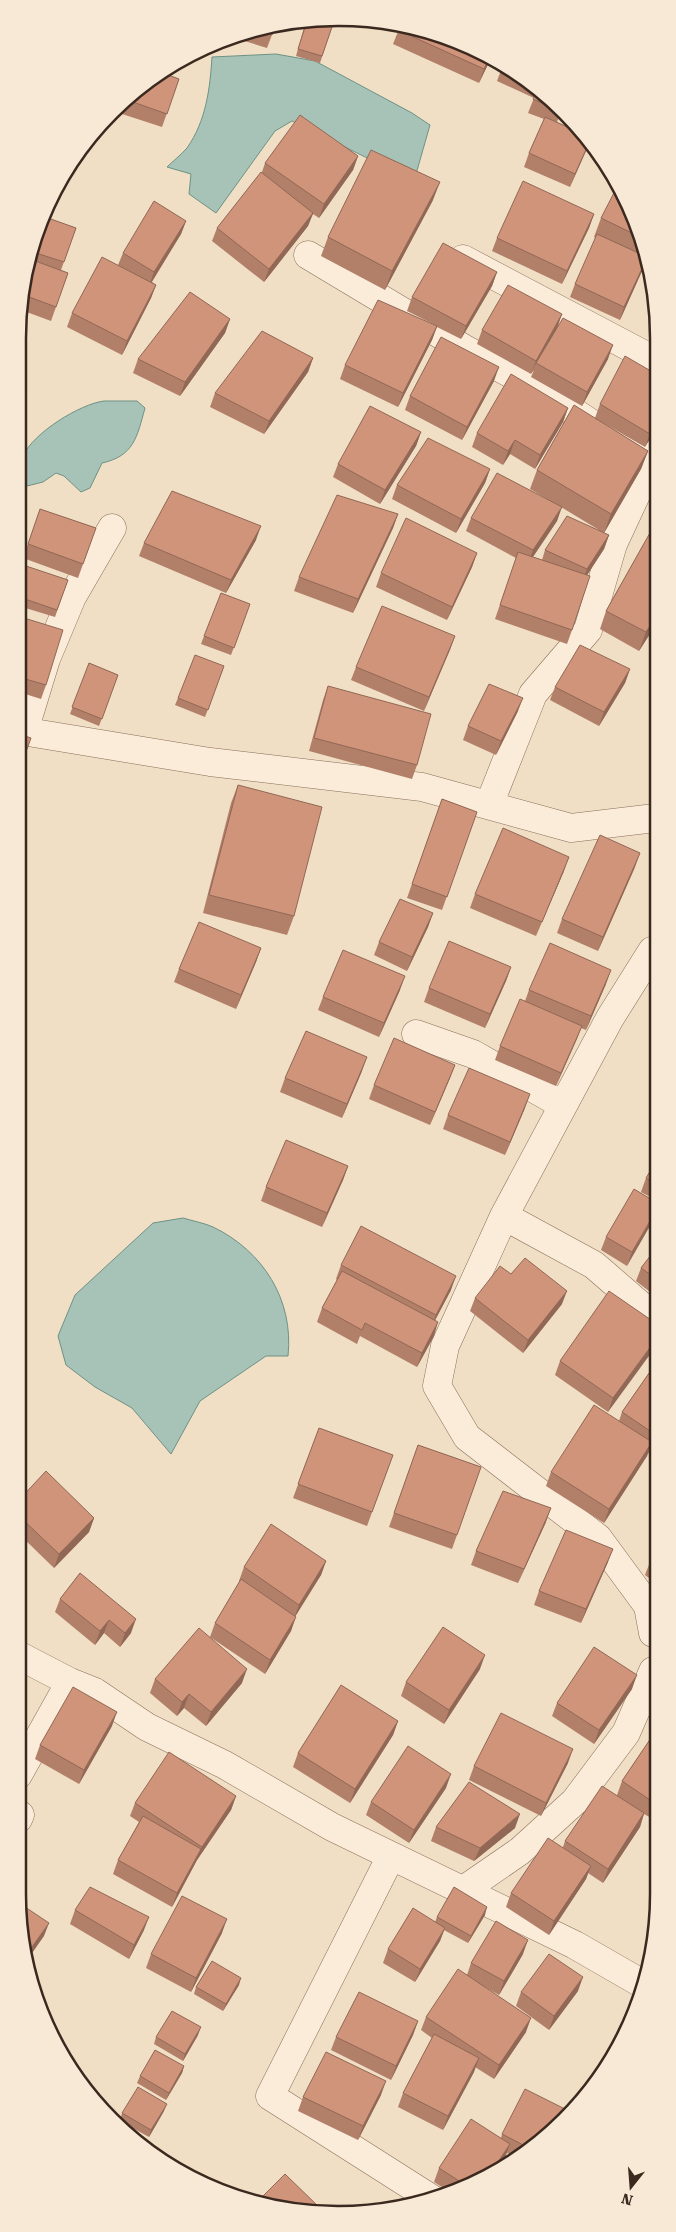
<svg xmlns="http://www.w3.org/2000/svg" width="676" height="2232" font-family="'Roboto Serif',serif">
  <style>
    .water { fill: #a7c3b7; stroke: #6d9285 }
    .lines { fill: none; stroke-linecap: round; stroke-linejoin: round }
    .minor-casing { stroke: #8b6f5a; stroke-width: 29 }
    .minor { stroke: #faecd9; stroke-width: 28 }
    .wall { fill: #b27f69; fill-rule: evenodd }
    .shaded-wall { fill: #916855 }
    .building { fill: #cf947a; stroke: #916855 }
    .rim { fill: none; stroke: #3b291f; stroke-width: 2.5 }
  </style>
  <rect width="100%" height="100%" fill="#f0dec5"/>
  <path class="water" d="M276,54L315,61L412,113L430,125L414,181L292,121L275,131L216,213L189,194L191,174L167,167C173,161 181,155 187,148C206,121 210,89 212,57Z
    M104,401H137L145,408C137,437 134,456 102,463L90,488L81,492L64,476L56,473L43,482L23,487C23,478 20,464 23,456C33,433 80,404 104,401Z
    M183,1218C193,1221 204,1223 213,1227C263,1251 294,1300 288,1356H266L200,1401L171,1454L132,1408L95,1387L66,1365L58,1336L75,1295L153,1223Z"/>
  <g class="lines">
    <g class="minor-casing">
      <path id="minor" d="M308,255L463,348L539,389L651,463
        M463,259L656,361
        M22,731L210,762L422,787L571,828L655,818
        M24,731L46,659L72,597L112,528
        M489,805L533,694L588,630L613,544L655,454
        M416,1034L473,1054L563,1105
        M504,1216L610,1018L652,951
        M653,1633L648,1606L598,1538L467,1437L437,1386L445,1346L504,1216L594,1265L654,1317
        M18,1655L70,1682
        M18,1775L70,1682L95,1692L147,1727L225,1765L332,1827L575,1945L641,1983
        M18,1819L20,1815L18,1814
        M391,1856L270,2096L432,2199
        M462,1891L520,1851L575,1801L626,1733L653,1671"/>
    </g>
    <use href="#minor" class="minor"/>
  </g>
  <path class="wall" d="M276,24L267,48L238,39Z
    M305,24H333L320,63L296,56Z
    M401,24L491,58L479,83L393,44Z
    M503,65L561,112L557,122L576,131L578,126L589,143L570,187L524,167L529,153L544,119L528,113L534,98L497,81Z
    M160,72L179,79L162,127L119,113Z
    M358,156L353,170L319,218L313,214L308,226L264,282L212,241L217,228L262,172L265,163Z
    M433,200L385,290L321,256L328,237Z
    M594,214L589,228L562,284L492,251L497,238Z
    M634,215L647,263L646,262L642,271L620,320L570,297L575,284L596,238L594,237L601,218Z
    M48,218L76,228L61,270L68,273L51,321L24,311V275Z
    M186,221L181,234L152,282L156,285L151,298L122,355L67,327L72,313L118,265L123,253Z
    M497,272L492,286L461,339L437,327L432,340L398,407L340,379L345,365L435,325L407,311L412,297Z
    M562,314L557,328L608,359L582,406L531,377L534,370L531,374L477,344L482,330Z
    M230,319L225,333L180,396L133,373L138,359Z
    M313,358L308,372L264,434L210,407L215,393Z
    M656,374V428L645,447L598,420L648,451L641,469L604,533L609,535L604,549L587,575L572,630L567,644L495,619L516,558L466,531L471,518L552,502L530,489L537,470L595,418L600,404ZM561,507L599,530L545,550L542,560L533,557L557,521Z
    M494,381L462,440L405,410L410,396Z
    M568,408L563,422L535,469L510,454L503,465L472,447L477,433Z
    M421,432L416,446L380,504L333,477L338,464Z
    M490,469L485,483L456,533L392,499L397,485Z
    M40,509L96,528L78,578L23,558Z
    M398,514L393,528L353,613L294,591L299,577Z
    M655,524V626L639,651L600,629L606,611Z
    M256,540L226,593L139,556L144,543Z
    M477,553L472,567L447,620L376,587L381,573Z
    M23,567L68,580L55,617L22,607Z
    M250,604L231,655L201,644L204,636Z
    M22,621L46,685L41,699L22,693Z
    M455,636L424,711L351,680L356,667Z
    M89,663L118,675L99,726L70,714Z
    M224,666L205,717L175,705L178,698Z
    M630,669L625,683L599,726L550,700L555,687Z
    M328,686L417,765L412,779L309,751L323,700Z
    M518,711L496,755L463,740L468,726Z
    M238,785L294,916L287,935L203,913L231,803Z
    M442,799L477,812L442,910L407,898Z
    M635,867L598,951L557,933L562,919Z
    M564,871L536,936L470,908L475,894Z
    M433,913L428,927L407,971L374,955L379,942Z
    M261,948L256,962L236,1009L174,982L179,969Z
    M511,967L506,981L485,1028L424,1002L429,988Z
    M606,984L586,1030L581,1028L556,1086L495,1060L500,1046L525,1001L529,990Z
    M400,990L379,1037L318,1010L323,997Z
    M455,1065L450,1078L430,1125L369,1099L374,1085Z
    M362,1071L342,1118L280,1092L285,1078Z
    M525,1108L505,1155L443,1129L448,1115Z
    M654,1165V1199L641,1192L646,1178Z
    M348,1166L343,1180L322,1227L261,1201L266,1187Z
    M654,1201L627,1266L601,1250L606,1237Z
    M654,1251V1295L636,1281L641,1268Z
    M341,1265L451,1290L435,1320L434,1336L417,1367L360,1336L357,1344L317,1322L322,1308L337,1280L336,1279Z
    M511,1274L562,1304L523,1353L470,1311L475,1298Z
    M654,1322L608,1412L555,1375L560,1361Z
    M654,1366L653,1456L648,1453L647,1456L604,1523L546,1486L551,1472L619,1421L622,1412Z
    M319,1428L393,1455L367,1526L293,1498Z
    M418,1445L481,1467L452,1549L389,1527Z
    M19,1500L94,1518L89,1532L54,1568L19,1534Z
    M546,1522L518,1583L471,1565L476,1551Z
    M653,1554V1581L645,1575Z
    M326,1561L321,1575L295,1617L291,1631L265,1674L210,1637L215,1623L240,1581H239L244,1567Z
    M608,1562L581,1623L534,1605L539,1591Z
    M80,1573L131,1633L120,1647L104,1633L95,1645L55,1612L60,1599Z
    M480,1669L444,1724L401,1696L406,1682Z
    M155,1679L242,1683L206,1726L184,1708L177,1716L150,1693Z
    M632,1689L594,1744L552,1716L557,1703Z
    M398,1721L393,1735L350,1803L293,1767L298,1753Z
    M112,1726L79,1784L35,1759L40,1745Z
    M653,1735V1819L644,1814L640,1827L603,1883L588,1873L586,1879L549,1935L506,1907L511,1893L563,1847L565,1841L617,1795L622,1781Z
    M568,1763L541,1816L469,1780L474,1766Z
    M446,1788L409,1843L366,1815L371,1802Z
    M236,1796L231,1810L197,1860L172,1907L113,1874L118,1860L139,1822L130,1816L135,1803Z
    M436,1827L515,1828L474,1861L431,1841Z
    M75,1910L144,1930L129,1959L70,1924Z
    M485,1915L468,1943L444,1930L440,1941L415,1982L383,1963L388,1949L435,1922L437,1917Z
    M222,1933L191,1992L146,1968L151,1954Z
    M523,1954L499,1995L483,1986L526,2032L494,2079L475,2067L474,2072L443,2130L398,2107L403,2093L432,2038L421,2030L426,2017L467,1975L471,1963Z
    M239,1985L223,2011L194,1994L196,1987Z
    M578,1991L549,2030L516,2006L521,1992Z
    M418,2021L413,2035L391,2080L331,2050L336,2037Z
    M198,2035L183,2061L154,2044L156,2037Z
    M184,2066L182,2073L166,2100L137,2083L140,2076Z
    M381,2095L358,2140L298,2111L303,2097Z
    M567,2110L516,2160L514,2156L507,2153L505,2157L498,2169L448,2191L434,2182L439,2168L501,2138L502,2134Z
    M164,2111L149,2137L120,2121L122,2113Z"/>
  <path class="shaded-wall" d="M490,57L491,58L479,83L484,69Z
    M589,143L586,151L570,187L575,174Z
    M358,156L353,170L319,218L324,204Z
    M440,182L433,200L385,290L392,271Z
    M313,213L308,226L264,282L269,269Z
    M594,214L589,228L562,284L567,271Z
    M186,221L181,234L149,286L154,272Z
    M646,260L642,271L620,320L624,307Z
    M497,272L492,286L461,339L466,326Z
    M156,285L151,298L122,355L127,341Z
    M562,314L557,328L536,363L531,374L536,361Z
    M230,319L225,333L180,396L185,382Z
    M437,326L432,340L398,407L403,393Z
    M613,345L608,359L582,406L587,392Z
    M313,358L308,372L264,434L269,421Z
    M499,367L494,381L462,440L467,427Z
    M568,408L563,422L535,469L540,455Z
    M656,423V428L645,447L650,434Z
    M421,432L416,446L380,504L385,490Z
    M515,440L510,454L503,465L508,451Z
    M648,451L641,469L604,533L611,514Z
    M490,469L485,483L456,533L461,519Z
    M562,507L557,521L528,564L533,550Z
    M398,514L393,528L353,613L358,599Z
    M261,526L256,540L226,593L231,580Z
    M609,535L604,549L582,583L587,569Z
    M477,553L472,567L447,620L452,607Z
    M655,618V626L639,651L646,632Z
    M455,636L450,650L424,711L429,697Z
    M630,669L625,683L599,726L604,712Z
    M523,698L518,711L496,755L501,741Z
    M640,853L635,867L598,951L603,937Z
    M569,857L564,871L536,936L542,922Z
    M433,913L428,927L407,971L412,957Z
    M261,948L256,962L236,1009L241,995Z
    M511,967L506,981L485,1028L490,1014Z
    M611,970L606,984L586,1030L591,1016Z
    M405,976L400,990L379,1037L384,1023Z
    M582,1026L577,1039L556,1086L561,1073Z
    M367,1057L362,1071L342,1118L347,1104Z
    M455,1065L450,1078L430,1125L435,1112Z
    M530,1094L525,1108L505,1155L510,1142Z
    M348,1166L343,1180L322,1227L327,1213Z
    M654,1214V1219L627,1266L632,1252Z
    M456,1276L451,1290L431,1328L436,1315Z
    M567,1291L562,1304L523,1353L528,1340Z
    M438,1322L434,1336L417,1367L422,1353Z
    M654,1342V1349L608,1412L613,1398Z
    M652,1442L647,1456L604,1523L609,1509Z
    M551,1508L546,1522L518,1583L524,1569Z
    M94,1518L89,1532L54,1568L59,1554Z
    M613,1549L608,1562L581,1623L586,1609Z
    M326,1561L321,1575L294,1618L299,1605Z
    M296,1617L291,1631L265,1674L270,1660Z
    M136,1619L131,1633L120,1647L125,1633Z
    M109,1620L104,1633L95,1645L100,1631Z
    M485,1655L480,1669L444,1724L449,1710Z
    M247,1669L242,1683L206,1726L211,1712Z
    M637,1675L632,1689L594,1744L599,1730Z
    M189,1694L184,1708L177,1716L182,1702Z
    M117,1712L112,1726L79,1784L84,1770Z
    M398,1721L393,1735L350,1803L355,1789Z
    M573,1749L568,1763L541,1816L546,1803Z
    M451,1774L446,1788L409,1843L414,1830Z
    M236,1796L231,1810L197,1860L172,1907L177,1893L202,1847Z
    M644,1813L640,1827L603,1883L608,1869Z
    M520,1814L515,1828L474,1861L480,1848Z
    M591,1866L586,1879L549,1935L554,1921Z
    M487,1907L485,1915L468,1943L471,1936Z
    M149,1917L144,1930L129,1959L134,1945Z
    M227,1919L222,1933L191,1992L196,1978Z
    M49,1923L44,1936L30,1956L29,1951Z
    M445,1928L440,1941L415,1982L420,1969Z
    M528,1940L523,1954L499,1995L504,1981Z
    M583,1977L578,1991L549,2030L554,2016Z
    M241,1978L239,1985L223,2011L226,2004Z
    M531,2018L526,2032L494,2079L499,2065Z
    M418,2021L413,2035L391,2080L396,2066Z
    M201,2027L198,2035L183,2061L185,2054Z
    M479,2058L474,2072L443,2130L448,2116Z
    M184,2066L182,2073L166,2100L169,2093Z
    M386,2081L381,2095L358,2140L363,2126Z
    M167,2104L164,2111L149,2137L151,2130Z
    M510,2144L505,2157L498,2169L492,2171Z"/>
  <path class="building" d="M276,24L272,35L259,30Z
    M306,24H333L322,56L298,49Z
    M401,24L490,57L484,69L398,30Z
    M503,65L513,73L502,68Z
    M160,72L179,79L167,114L130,101Z
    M537,92L558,110L533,99Z
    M300,115L358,156L324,204L265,163Z
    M545,117L583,134L589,143L575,174L529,153Z
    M371,150L440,182L392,271L328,237Z
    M261,172L313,213L269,269L217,228Z
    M523,181L594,214L567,271L497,238Z
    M617,187L634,215L640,237L601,218Z
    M154,201L186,221L154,272L123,253Z
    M48,218L76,228L64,262L33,252Z
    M597,234L645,256L646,260L624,307L575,284Z
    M443,243L497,272L466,326L412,297Z
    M102,257L156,285L127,341L72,313Z
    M30,259L68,273L56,307L24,295V275Z
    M508,285L562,314L536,361L482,330Z
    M190,292L230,319L185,382L138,359Z
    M378,300L437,326L403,393L345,365Z
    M563,318L613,345L587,392L536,363Z
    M262,331L313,358L269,421L215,393Z
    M441,337L499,367L467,427L410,396Z
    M625,356L656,374V423L650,434L600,404Z
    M511,374L568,408L540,455L515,440L508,451L477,433Z
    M574,405L648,451L611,514L537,470Z
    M370,406L421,432L385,490L338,464Z
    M428,438L490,469L461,519L397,485Z
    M497,473L562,507L533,550L471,518Z
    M172,491L261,526L231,580L144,543Z
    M337,495L398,514L358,599L299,577Z
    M40,509L96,528L83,564L28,544Z
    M567,516L609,535L587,569L545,550Z
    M406,518L477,553L452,607L381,573Z
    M655,524V618L646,632L606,611Z
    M518,552L590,576L572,630L500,605Z
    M23,565L68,580L57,610L22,598L23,567Z
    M221,593L250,604L234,648L204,636Z
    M382,606L455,636L429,697L356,667Z
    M24,618L63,630L46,685L22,678V621Z
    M580,645L630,669L604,712L555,687Z
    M195,655L224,666L208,710L178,698Z
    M89,663L118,675L102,719L72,707Z
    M489,684L523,698L501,741L468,726Z
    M328,686L431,714L417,765L314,738Z
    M22,735L31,738L22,763Z
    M238,785L322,807L294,916L209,895Z
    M442,799L477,812L447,897L412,884Z
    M503,828L569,857L542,922L475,894Z
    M600,835L640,853L603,937L562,919Z
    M400,899L433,913L412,957L379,942Z
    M199,922L261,948L241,995L179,969Z
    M449,941L511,967L490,1014L429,988Z
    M550,943L611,970L591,1016L529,990Z
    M343,950L405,976L384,1023L323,997Z
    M520,999L582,1026L561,1073L500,1046Z
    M306,1031L367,1057L347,1104L285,1078Z
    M394,1038L455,1065L435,1112L374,1085Z
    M469,1068L530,1094L510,1142L448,1115Z
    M286,1140L348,1166L327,1213L266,1187Z
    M654,1165V1183L646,1178Z
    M634,1189L654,1201V1214L632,1252L606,1237Z
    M361,1226L456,1276L436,1315L341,1265Z
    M654,1251V1277L641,1268Z
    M525,1258L567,1291L528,1340L475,1298L500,1266L511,1274Z
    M342,1271L438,1322L422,1353L365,1323L362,1330L322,1308Z
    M609,1291L654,1322V1342L613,1398L560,1361Z
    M654,1366L653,1433L622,1412Z
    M594,1405L652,1442L609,1509L551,1472Z
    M319,1428L393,1455L372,1512L298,1484Z
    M418,1445L481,1467L457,1535L394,1513Z
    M46,1471L94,1518L59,1554L19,1516V1500Z
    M503,1491L551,1508L524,1569L476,1551Z
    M271,1524L326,1561L299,1605L244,1567Z
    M566,1530L613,1549L586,1609L539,1591Z
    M80,1573L136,1619L125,1633L109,1620L100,1631L60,1599Z
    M241,1579L296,1617L270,1660L215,1623Z
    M443,1627L485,1655L449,1710L406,1682Z
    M199,1628L247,1669L211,1712L189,1694L182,1702L155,1679Z
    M594,1647L637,1675L599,1730L557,1703Z
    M341,1685L398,1721L355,1789L298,1753Z
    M73,1687L117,1712L84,1770L40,1745Z
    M501,1713L573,1749L546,1803L474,1766Z
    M653,1735V1802L622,1781Z
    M408,1746L451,1774L414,1830L371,1802Z
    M169,1752L236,1796L202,1847L135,1803Z
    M469,1782L520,1814L480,1848L436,1827Z
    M602,1786L644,1813L608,1869L565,1841Z
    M143,1816L201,1849L177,1893L118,1860Z
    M548,1838L591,1866L554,1921L511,1893Z
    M90,1887L149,1917L134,1945L75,1910Z
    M454,1887L487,1907L471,1936L437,1917Z
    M182,1896L227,1919L196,1978L151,1954Z
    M19,1903L49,1923L29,1951Z
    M413,1908L445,1928L420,1969L388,1949Z
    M496,1921L528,1940L504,1981L471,1963Z
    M549,1954L583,1977L554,2016L521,1992Z
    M212,1961L241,1978L226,2004L196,1987Z
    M458,1969L531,2018L499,2065L426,2017Z
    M359,1992L418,2021L396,2066L336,2037Z
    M172,2011L201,2027L185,2054L156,2037Z
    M434,2034L479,2058L448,2116L403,2093Z
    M155,2050L184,2066L169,2093L140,2076Z
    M326,2052L386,2081L363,2126L303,2097Z
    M138,2087L167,2104L151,2130L122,2113Z
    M525,2089L567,2110L529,2148L502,2134Z
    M471,2119L510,2144L492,2171L464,2184L439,2168Z
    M517,2150L523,2154L516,2160L509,2164Z
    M285,2174L322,2210L296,2212L259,2200Z"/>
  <path d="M0 0H676V2232H0ZM338 26H338A312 312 0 0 1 650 338V1894A312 312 0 0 1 338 2206H338A312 312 0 0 1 26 1894V338A312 312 0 0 1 338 26Z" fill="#f7e9d5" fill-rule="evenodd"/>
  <path class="rim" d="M338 26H338A312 312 0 0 1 650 338V1894A312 312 0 0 1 338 2206H338A312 312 0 0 1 26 1894V338A312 312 0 0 1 338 26Z"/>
  <g transform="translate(631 2187) rotate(197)" stroke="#f7e9d5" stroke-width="4" paint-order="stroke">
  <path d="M0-4L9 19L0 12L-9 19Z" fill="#3b291f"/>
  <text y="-8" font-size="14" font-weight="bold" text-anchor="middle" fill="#3b291f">N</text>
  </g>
</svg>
